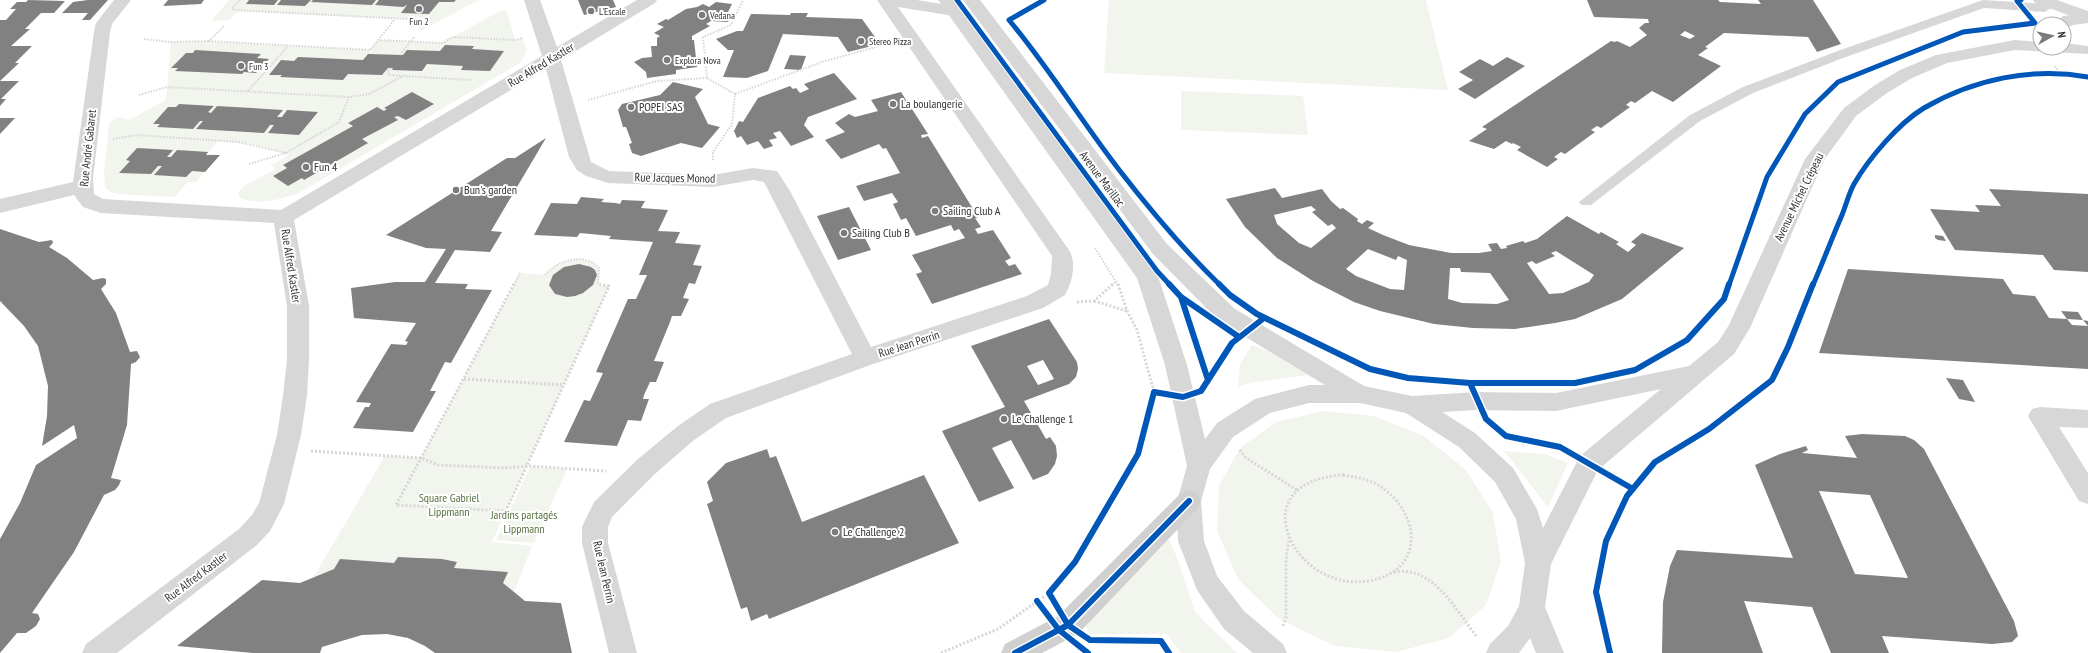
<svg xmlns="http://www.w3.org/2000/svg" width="2088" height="653" font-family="'PT Sans Narrow',sans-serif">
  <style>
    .green { fill: #f1f5ed }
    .building { fill: #818181; fill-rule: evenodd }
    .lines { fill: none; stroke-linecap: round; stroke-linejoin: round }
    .path-far1 { stroke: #d6d6d6; stroke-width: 2; stroke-dasharray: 1.5 1.5; stroke-linecap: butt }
    .path { stroke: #d6d6d6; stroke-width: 3; stroke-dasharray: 2 2; stroke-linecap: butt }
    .service { fill: #d7d7d7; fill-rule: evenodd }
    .minor { fill: #d7d7d7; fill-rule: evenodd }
    .tertiary { fill: #d7d7d7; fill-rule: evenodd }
    .secondary { fill: #d0d0d0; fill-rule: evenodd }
    .cycleway-far1-casing { stroke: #fff; stroke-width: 7 }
    .cycleway-casing { stroke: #fff; stroke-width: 9 }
    .cycleway-far1 { stroke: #0057b8; stroke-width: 5 }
    .cycleway { stroke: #0057b8; stroke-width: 6 }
    .poi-dot { fill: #7a7a7a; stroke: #fff; stroke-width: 1.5 }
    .labels { text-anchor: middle; stroke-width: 4; stroke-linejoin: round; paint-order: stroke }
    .far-poi-label { font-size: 10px; fill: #333; stroke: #fff; text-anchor: start }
    .street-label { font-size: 12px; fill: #333; stroke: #fff }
    .poi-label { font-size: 12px; fill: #333; stroke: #fff; text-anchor: start }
    .park-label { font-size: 12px; fill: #56703f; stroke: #fff }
  </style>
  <rect width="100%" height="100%" fill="#fff"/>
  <path class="green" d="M229,0H479L420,31H417L425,20L238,11L229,20L211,21Z
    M1109,0H1426L1448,90L1104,73Z
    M504,10L507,11L515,40L523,38L527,51L520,63L297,194C278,200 259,205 240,198L238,193L244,186L276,169L271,165L289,155L252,144L219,141L206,154L220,155L196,182H188L174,197L116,194L109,191L105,187L104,172L109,124L118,117L129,120L166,100L171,42L197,41L370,50L378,40L442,43L500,11Z
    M1181,91L1303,96L1308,135L1181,130Z
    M574,259L593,262C600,269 601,275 597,285L609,286L492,542L532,546L514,592L503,583L508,572L454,568L457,562L417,557H398L394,563L334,569L313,578L385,456L421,458L520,273L545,275L556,265Z
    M1252,345L1272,353L1308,375L1250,383L1238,387L1240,364Z
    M1323,411L1374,416L1424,436L1466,470L1493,513L1501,561L1486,605L1449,638L1396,652L1335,646L1279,619L1238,579L1217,531L1219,486L1240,448L1276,422Z
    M1504,451L1545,454L1568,463L1548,507Z
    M530,467L567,469L534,543L496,540Z
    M1169,539L1178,560L1195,612L1237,653H1181L1167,634H1090L1085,624Z"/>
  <path class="building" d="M28,0L65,1L54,13H41L25,29H30L11,46H32L15,63H19L0,81H19L1,99H6L0,106V20H6L16,9H10L17,2H26Z
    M88,0H108L90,20H82L88,13H62L73,2Z
    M168,0H204L201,4L163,6Z
    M249,0H278L274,5L246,4Z
    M281,0H311L305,6L277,5Z
    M313,0H376L372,5L311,2Z
    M379,0H456L454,2H439L429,14L401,13L407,5L403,7L375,5Z
    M578,0H613L616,7L584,15Z
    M1587,0H1718L1720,2L1761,4L1758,0H1813L1841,44L1817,52L1808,37L1724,33L1705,47L1708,48L1698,55L1721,66L1673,102L1652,91L1635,103L1631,101L1626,105L1630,107L1601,128L1597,126L1591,130L1595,132L1565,154L1561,152L1554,157L1558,159L1547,167L1517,150L1521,147L1513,143L1512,144L1506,141L1494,149L1469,141L1487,129L1482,127L1611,41L1615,42L1617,41L1630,47L1647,35L1639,28L1645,23H1649L1648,19L1594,17ZM1685,31L1695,36L1690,39L1680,35Z
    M716,2L732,4L726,16H731L728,22L711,21L706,24L710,26L692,36V40H694L697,67L676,70V74L647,78L646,72L634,62L642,58L652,57L651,46H657V38L660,36L654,33L664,27L657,24L666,19L668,20L686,9L697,7L703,4L709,7Z
    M791,13H808L806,17L862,19L880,44L848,52L838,37L783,34L768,71L747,78L723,77L734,50H728L716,39L737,31H743L751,14L790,15Z
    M445,45L474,46L472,49L504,51L490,71L461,70L463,66L427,64L422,71L392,70L393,68H388L382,75L348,74L343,80L280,77L282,75H269L281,60L294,61L298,57L363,60L368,54L403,55L407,50L440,51Z
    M195,50L261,54L257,58L269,59L256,73L244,72L242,74L175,71L178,68H171L186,53H193Z
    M790,55L806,56L801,70L784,69Z
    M1507,57L1525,66L1475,99L1458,89L1473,80L1459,72L1480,59L1493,66Z
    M834,73L857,99L808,117L804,125L814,137L791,146L780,131L773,133L777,138L769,140L773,146L764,149L758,141L747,145L741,136L737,138L734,131L739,121L743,122L758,98L790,86L793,89L796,88L800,93L809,89L804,84Z
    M673,82L703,89L695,97L708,124L720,127L702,148L681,143L641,156L632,153L629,144L632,143L626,127H623L618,110L622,104L660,95Z
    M412,92L434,104L406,120L398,116L394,117L398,120L362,139L368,143L304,180L302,178L288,186L273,176L287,168L283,165L353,126L348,123L377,107L384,111L387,109L384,108Z
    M901,92L928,134L921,135L922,138L928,136L978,217L975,218L981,227L975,229L978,234L993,230L1011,258L1005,261L1009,266L1015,264L1022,274L932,304L916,274L922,272L912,255L965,238L959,229L954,231L951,225L916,236L906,218L901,220L893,204L898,202L892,193L864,201L856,186L900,173L886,148L883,149L879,144L841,159L825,140L845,132L835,123L849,114L855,117L878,111L871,100Z
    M179,104L214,106L208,112L211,113L217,106L283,110L277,117H282L287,110L318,112L299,135L268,133L274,125H270L264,133L196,129L203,121H200L193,129L157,127L160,124H153L168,107H176Z
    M0,118H15L0,134Z
    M546,138L491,231L502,232L490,252L455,250L435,283L468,284L465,289L492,290L451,363L445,362L430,391H436L413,432L353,428L365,407H369L371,403L356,402L391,344L406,345L408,342L405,341L416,323L354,318L351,288L395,282H425L446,249L426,248L386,235L507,158H515Z
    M137,148L173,150L167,157H171L177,150L208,152L206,155H220L205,172L192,171L186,177L154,175L162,166H158L151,174L119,173L130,161L126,160Z
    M1275,188L1282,198L1322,189L1331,201L1340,209L1343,208L1358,219L1357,221L1362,224L1367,220L1374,223L1368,228L1383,235L1409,245L1451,253H1479L1492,251L1488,244L1497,243L1501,249L1507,248L1506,246L1523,241L1525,243L1537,239L1567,216L1599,234L1601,232L1619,242L1616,244L1628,252L1636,245L1631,242L1642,233L1684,248L1622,299L1575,319L1555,323L1515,329L1473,328L1434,324L1380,311L1354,302L1313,281L1277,258L1245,227L1226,199ZM1311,206L1316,210L1312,212L1328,226L1332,224L1336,228L1311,248L1299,243L1277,224L1274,215ZM1368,249L1396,260L1398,256L1407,260L1404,290L1390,289L1356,276L1346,269ZM1556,251L1594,275L1589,282L1563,293L1549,294L1527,263L1532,261L1536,264L1555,256L1551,253ZM1450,268H1460L1461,272L1490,273L1509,300L1497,304L1462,303L1448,299Z
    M1989,189L2088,194V272L2054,270L2043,255L1955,250L1930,209L1980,212L1975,205L2001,206Z
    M581,197L604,199L601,202L616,203L620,204L622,200L645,201L641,208L668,210L658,231L680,232L675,243L701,245L693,265L702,266L695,284L689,283L683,298L689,299L681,316H672L670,322L654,361L664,362L656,382H650L644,395L643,399H649L641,421L628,420L617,446L564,442L584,400L590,401L603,373L596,372L628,299H636L647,275H639L653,242L609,239L611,236L580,233L577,237L534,235L551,203L577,204Z
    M849,207L871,250L838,260L817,216Z
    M0,229L39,242L52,240L53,243L49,247L67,258L93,280L103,278L106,279V284L101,289L116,313L130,352L137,351L140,357L136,362L131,364L127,425L111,478L121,480L119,485L115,490L104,495L74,552L32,613L38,614L40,619L36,626L26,633H17L0,653V539L20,503L36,465L77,438L74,425L42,446L47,416L48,386L38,346L24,326L0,301Z
    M1935,235L1943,236L1946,241L1938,240L1935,238Z
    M579,264L591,267L595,270L597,275L593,285L583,293L575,296L567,297L555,294L549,285L553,275L564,267Z
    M1848,269L2003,279L2013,294L2035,296L2049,318L2067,319L2072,325L2088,326L2083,320L2088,321V369L1819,353Z
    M2061,311L2078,312L2083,320L2067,319Z
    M1049,319L1077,362L1078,369L1076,377L1069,384L1024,401L1046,439L1050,437L1056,446L1057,456L1055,464L1048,474L1033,480L1011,440L992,448L1014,488L979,502L942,431L1005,407L971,346ZM1043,360L1054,379L1038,385L1027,366Z
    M1946,378L1963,380L1975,402L1959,399Z
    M1862,434L1905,436L1914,440L1924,449L2014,621L2018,636L2012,642L1992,644L1882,636L1889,653H1831L1812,607L1744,601L1763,653H1662L1663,602L1670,566L1677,550L1793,558L1755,465L1780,454L1806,446L1808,450L1802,453L1857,458L1845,436ZM1819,491L1870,495L1908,578L1855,574Z
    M767,449L770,458L776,456L802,522L924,475L959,543L769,619L767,614L751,621L747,607L741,609L707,504L713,501L707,482L726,463Z
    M398,557L442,559L457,562L454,568L508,572L503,583L525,601L561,603L572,653H435L425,646L408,638L387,634L362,635L345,640L322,647L320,653H253L177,646L262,580L300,583L334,569L340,559L394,563Z"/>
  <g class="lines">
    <path class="path-far1" d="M240,0L232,8L234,10L426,20
      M1011,19L1044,0
      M224,26L209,41L370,50L395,19
      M1964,32L1979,30
      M144,39L171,42L209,41
      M378,40L442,43L453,37L515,40L522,38
      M400,55L415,36
      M2055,66L2060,74
      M391,68L388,71L389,75L402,76
      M248,91L288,46
      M735,94L822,62L890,43
      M735,94L707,78L703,37L731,25L743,0
      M139,95L167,87L349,97L369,94L403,76L472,80
      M588,100L657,81L707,78
      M113,139L136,135L238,142L286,153
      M713,160V152L732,124L735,94
      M249,164L286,153L339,122L349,97
      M1095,248L1118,285
      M545,275C557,260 585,252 599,268L598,285
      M514,285L520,273
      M1112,285L1117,281
      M1729,285L1767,177L1805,114L1838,82L1876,66"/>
    <path class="path" d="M514,284L396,505L506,511L609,286L597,284
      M1118,284L1127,311L1137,330L1154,392
      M1728,289L1730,284
      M1094,301L1127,311
      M1077,302L1094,301L1113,284
      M1660,356L1687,340L1723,301
      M1359,364L1390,374L1422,379
      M464,379L564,385
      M1493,425L1506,436L1560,447L1567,451
      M1240,450L1246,458L1297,490
      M311,451L421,458L438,465L505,468L528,466L606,471
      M1343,475C1355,477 1368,479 1378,485C1422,512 1426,572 1368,581C1293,593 1239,481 1343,475Z
      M1612,476L1633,489
      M1394,572C1434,565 1456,611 1477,637
      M1283,626L1286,618V561L1289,538
      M941,653L998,629L1049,593"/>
    <path class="service" d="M1983,0L2045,4L2051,8L2045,12L1984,8L1843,58L1753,93L1700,121L1591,205H1581L1579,202L1690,115L1743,87L1835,52Z"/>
    <path class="minor" d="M114,0H131L112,24L110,32L93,178L94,194L103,199L281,210L542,56L524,0H540L557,47L637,0H657L655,3L561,60L591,162L609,171L712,175L753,168L777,171L790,191L871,347L1027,296L1048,285L1051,274L1052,256L877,0H917L960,7L962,11L960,15L954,16L898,7L1069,250C1077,263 1072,283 1065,295L1043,308L873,364L726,418L694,440L656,473L612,517L608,527V543L637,653H609L582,543V527L594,502L638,459L678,426L710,404L852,354L764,182L753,180L712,187L608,183L586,176L577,170L569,157L546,69L294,220L309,306V360L307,395L301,435L284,504L270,531L257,545L117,653H82L86,644L239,529L252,515L259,503L277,435L283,395L287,360V306L274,223L101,213L83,207L74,195L0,213V199L73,182L94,32L96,23Z
      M2033,0H2057L2088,11V22L2035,3Z
      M2040,407L2088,410V428L2059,427L2088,473V504L2079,501L2028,416L2032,409Z"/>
    <path class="tertiary" d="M938,0H954L1158,276L1187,365L1205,439L1217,423L1255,399L1309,385H1325L1219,321L1153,254L963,0H980L1167,244L1235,309L1364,386L1412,396L1476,392L1556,393L1689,366L1718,342L1729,325L1805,159L1844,108L1875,85L1900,70L1936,55L2015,40L2040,42V48H2064V43L2088,46V54L2015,50L1947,63L1912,78L1887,93L1856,116L1824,160L1750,328L1734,354L1598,470L1551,564L1545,607L1564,653H1536L1530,638L1519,653H1486L1490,644L1508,626L1519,606L1525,563L1516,519L1495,482L1459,447L1406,413L1360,403H1309L1270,413L1233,437L1210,469L1201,501L1204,541L1217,576L1244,611L1283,644L1287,653H1253L1224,629L1197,590L1178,541L1177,501L1187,466L1165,365L1137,278ZM1661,389L1580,456L1543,528L1537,509L1513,468L1475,433L1442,412L1476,410L1556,411Z
      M2088,13V23L2073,25L2064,29V24H2054L2063,16Z"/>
    <path class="secondary" d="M1189,490L1198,494L1201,501L1198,508L1078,634L1042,653H1001L1005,644L1058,616L1180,494Z"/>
    <g class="cycleway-far1-casing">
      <path id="cycleway-far1" d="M957,0L1157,271L1170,285
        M1044,0L1009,20C1049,68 1082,122 1120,171C1151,211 1184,250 1220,285
        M1729,285L1767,177L1805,114L1838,82L1963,32L2035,23L2017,1L2021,0
        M1813,285C1823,262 1832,238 1842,215C1846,205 1849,193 1854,184C1869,158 1899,123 1924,108C1974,79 2032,67 2088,77"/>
    </g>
    <g class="cycleway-casing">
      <path id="cycleway" d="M1169,284L1181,297L1208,380
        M1219,284L1230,295L1257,314L1370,369L1408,378L1470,383H1575L1635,370L1687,340L1724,299L1729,284
        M1181,297L1239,337
        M1470,383L1486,419L1506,436L1560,447L1633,489
        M1037,601L1059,630L1088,653
        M1015,653L1068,625L1189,501
        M1169,653L1161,641L1090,640L1068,625L1049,593L1075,562L1138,454L1154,392L1183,397L1201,391L1232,343L1264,318
        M1610,653L1596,592L1606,541L1627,496L1655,462L1709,429L1772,380L1788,347L1813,284"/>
    </g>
    <use href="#cycleway-far1" class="cycleway-far1"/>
    <use href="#cycleway" class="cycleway"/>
  </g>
  <g class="poi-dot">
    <circle cx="419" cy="9" r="4"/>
    <circle cx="591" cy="11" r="4"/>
    <circle cx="702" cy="15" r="4"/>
    <circle cx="861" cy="41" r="4"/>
    <circle cx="667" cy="60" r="4"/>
    <circle cx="241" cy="66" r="4"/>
    <circle cx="893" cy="104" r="4"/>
    <circle cx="631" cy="107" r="4"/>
    <circle cx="306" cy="167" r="4"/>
    <circle cx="456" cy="190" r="4"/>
    <circle cx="935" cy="211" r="4"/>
    <circle cx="844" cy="233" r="4"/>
    <circle cx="1004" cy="419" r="4"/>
    <circle cx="835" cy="532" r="4"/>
  </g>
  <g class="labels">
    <g class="far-poi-label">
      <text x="599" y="15">L'Escale</text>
      <text x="710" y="19">Vedana</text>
      <text x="419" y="25" text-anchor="middle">Fun 2</text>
      <text x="869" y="45">Stereo Pizza</text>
      <text x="675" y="64">Explora Nova</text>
      <text x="249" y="70">Fun 3</text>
    </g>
    <g class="street-label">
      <text transform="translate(541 65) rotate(-31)" y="4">Rue Alfred Kastler</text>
      <text transform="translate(88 148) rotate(-84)" y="4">Rue André Gabaret</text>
      <text transform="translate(675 178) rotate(1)" y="4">Rue Jacques Monod</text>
      <text transform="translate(1102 179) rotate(53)" y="4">Avenue Marillac</text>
      <text transform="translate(1799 197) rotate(-64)" y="4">Avenue Michel Crépeau</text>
      <text transform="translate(291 266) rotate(81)" y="4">Rue Alfred Kastler</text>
      <text transform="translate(909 344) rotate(-18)" y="4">Rue Jean Perrin</text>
      <text transform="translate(604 572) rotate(77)" y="4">Rue Jean Perrin</text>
      <text transform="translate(196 577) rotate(-37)" y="4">Rue Alfred Kastler</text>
    </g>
    <g class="poi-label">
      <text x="901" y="108">La boulangerie</text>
      <text x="639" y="111">POPEI SAS</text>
      <text x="314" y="171">Fun 4</text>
      <text x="464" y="194">Bun's garden</text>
      <text x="943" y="215">Sailing Club A</text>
      <text x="852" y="237">Sailing Club B</text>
      <text x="1012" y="423">Le Challenge 1</text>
      <text x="843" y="536">Le Challenge 2</text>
    </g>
    <g class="park-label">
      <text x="449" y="502">Square Gabriel<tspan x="449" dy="14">Lippmann</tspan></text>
      <text x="524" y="519">Jardins partagés<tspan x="524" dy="14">Lippmann</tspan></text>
    </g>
  </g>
  <g transform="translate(2052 36) rotate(82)"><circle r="19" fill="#ffffff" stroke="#adadad"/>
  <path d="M0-3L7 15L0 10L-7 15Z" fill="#7a7a7a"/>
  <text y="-6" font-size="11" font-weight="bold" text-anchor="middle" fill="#333333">N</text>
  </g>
</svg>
